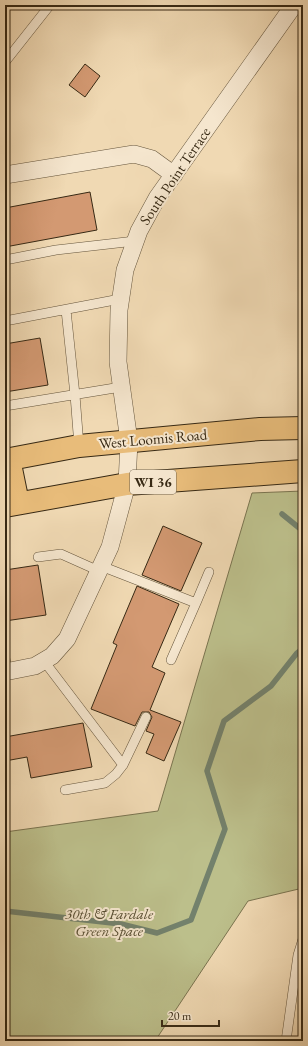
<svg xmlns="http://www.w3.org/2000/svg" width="308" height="1046" font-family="'EB Garamond',serif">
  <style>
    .green { fill: #bcbf8b; stroke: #7a7450 }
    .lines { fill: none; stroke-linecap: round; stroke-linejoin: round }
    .stream { stroke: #73816c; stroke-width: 5.5 }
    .building { fill: #d39972; stroke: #372914 }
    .lane-casing { stroke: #65553c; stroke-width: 10 }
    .street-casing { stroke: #65553c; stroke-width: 18 }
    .primary-casing { stroke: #372914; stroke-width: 24 }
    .lane { stroke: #f5e6ce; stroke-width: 9 }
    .street { stroke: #f5e6ce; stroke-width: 17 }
    .primary { stroke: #e8bc7a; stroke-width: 22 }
    .labels { text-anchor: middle; stroke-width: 4; stroke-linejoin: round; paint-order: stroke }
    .shield { fill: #f5e6ce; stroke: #70624c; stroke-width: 1 }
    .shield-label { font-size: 14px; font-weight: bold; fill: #372914 }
    .street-label { font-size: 15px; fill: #372914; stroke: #f5e6ce }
    .park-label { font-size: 15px; font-style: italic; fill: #584e32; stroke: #f5e6ce }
  </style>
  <rect width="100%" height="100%" fill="#f0d9b3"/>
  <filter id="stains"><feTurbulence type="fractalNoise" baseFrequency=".005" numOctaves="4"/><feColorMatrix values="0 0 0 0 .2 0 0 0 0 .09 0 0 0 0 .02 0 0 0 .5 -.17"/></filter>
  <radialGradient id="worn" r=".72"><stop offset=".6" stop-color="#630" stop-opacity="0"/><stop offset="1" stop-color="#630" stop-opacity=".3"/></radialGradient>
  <path class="green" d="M303,491V888L248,901L155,1041H5V832L158,811L252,493Z"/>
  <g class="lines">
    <path class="stream" d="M282,514L303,531
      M5,911L121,924L157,933L191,920L225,829L207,771L224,721L271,686L297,653L303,648"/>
  </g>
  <path class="building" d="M85,64L100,76L85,97L69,85Z
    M90,192L97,230L5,247V208Z
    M40,338L48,385L5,392V344Z
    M163,526L202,543L181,591L142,575Z
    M38,565L46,615L5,621V570Z
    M137,586L179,604L152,667L165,673L150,710L181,722L164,761L146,753L154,734L146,731L152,717L149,712H142L135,726L91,709L117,645L113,643Z
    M83,723L92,767L31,778L27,757L5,761V737Z"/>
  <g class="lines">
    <g class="lane-casing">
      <path id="lane" d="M5,62L50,5
        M5,260L56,250L135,241
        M66,310L75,395L79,446
        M5,321L120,299
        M5,406L121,387
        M38,557L61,554L99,571
        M101,566L196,603L171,660
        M196,603L209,572
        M5,658L7,671
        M44,661L123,765L146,717
        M65,790L105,783L116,774L123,765
        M286,1041L298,955L303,939"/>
    </g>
    <g class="street-casing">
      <path id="street" d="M5,175L134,154L152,159L174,175
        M5,672L35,666L52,656L67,639L110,547L127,484L129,441L118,362L119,310L125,270L139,231L157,198L294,5"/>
    </g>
    <g class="primary-casing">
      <path id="primary" d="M9,459L18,503
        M5,460L79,446L260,429L303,428
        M5,506L127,484L303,471"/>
    </g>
    <use href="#lane" class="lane"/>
    <use href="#street" class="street"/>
    <use href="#primary" class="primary"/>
  </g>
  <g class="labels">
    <rect class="shield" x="130" y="470" width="46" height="24" rx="3"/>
    <g class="shield-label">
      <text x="153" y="487">WI 36</text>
    </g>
    <g class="street-label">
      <text transform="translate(175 176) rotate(-56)" y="5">South Point Terrace</text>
      <text transform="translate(153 439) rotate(-5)" y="5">West Loomis Road</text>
    </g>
    <g class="park-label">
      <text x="109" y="919">30th &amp; Fardale<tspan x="109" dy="17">Green Space</tspan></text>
    </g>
  </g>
  <rect width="308" height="1046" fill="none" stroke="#f0d9b3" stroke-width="20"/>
  <rect x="6" y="6" width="296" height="1034" fill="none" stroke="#372914" stroke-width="2"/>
  <rect x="10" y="10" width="288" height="1026" fill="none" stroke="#372914"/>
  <path d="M162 1020v6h57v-6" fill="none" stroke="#372914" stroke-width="2"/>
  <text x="168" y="1020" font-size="12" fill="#372914" stroke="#f5e6ce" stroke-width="3" paint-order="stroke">20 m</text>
  <rect width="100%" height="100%" filter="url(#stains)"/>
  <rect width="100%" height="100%" fill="url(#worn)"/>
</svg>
